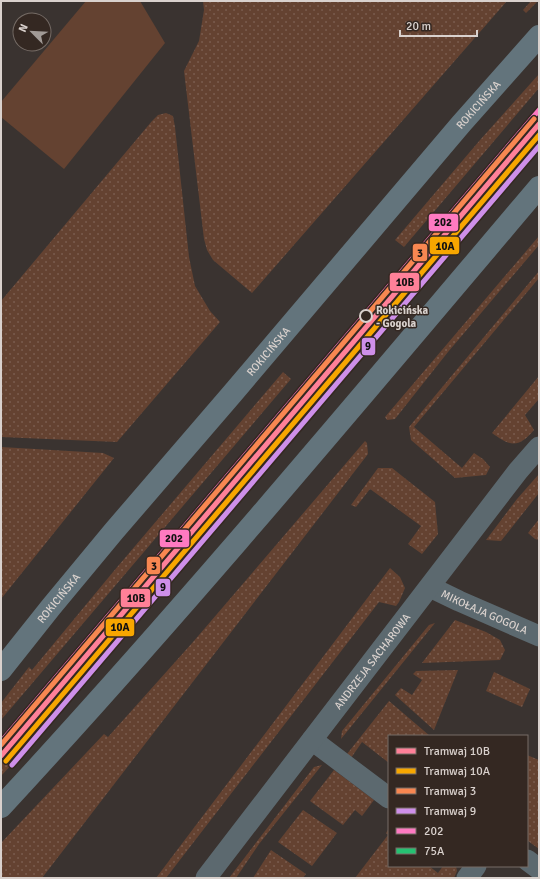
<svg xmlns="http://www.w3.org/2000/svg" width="540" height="879" font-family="Signika,sans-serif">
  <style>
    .grass { fill: url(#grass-dots) }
    .park { fill: #644231 }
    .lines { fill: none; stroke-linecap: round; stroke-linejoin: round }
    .minor { stroke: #5c696f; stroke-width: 21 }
    .secondary { stroke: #63747c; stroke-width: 22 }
    .bus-1-casing { stroke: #342822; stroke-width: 8 }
    .bus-2-casing { stroke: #342822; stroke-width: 8 }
    .bus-1 { stroke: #fe7ac1; stroke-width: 5 }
    .bus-2 { stroke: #26c172; stroke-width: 5 }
    .tram-1-casing { stroke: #342822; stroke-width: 8 }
    .tram-2-casing { stroke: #342822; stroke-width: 8 }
    .tram-3-casing { stroke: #342822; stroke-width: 8 }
    .tram-4-casing { stroke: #342822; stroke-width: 8 }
    .tram-1 { stroke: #ff8098; stroke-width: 5 }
    .tram-2 { stroke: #f7a600; stroke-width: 5 }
    .tram-3 { stroke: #f88751; stroke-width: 5 }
    .tram-4 { stroke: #ce8fe9; stroke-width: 5 }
    .stop-dot { fill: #342822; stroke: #d9d1cd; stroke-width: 2 }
    .labels { text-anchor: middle; stroke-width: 3; stroke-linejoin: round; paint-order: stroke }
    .street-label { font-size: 11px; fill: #d9d1cd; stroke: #342822 }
    .stop-label { font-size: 11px; font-weight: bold; fill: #d9d1cd; stroke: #342822; text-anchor: start }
    .line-badge { stroke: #342822; stroke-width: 1.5 }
    .pale-badge-label { font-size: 11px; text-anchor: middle; font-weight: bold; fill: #111 }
  </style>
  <defs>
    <pattern id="grass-dots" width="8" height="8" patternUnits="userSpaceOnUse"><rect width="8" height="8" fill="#644231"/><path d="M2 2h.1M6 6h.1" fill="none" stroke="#7a5c4e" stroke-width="1.8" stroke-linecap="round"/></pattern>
  </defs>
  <rect width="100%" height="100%" fill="#3a3330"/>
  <path class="grass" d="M203,1H507L252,293L213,260L207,250L204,239L184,71L199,41L204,10Z
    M531,1H538L526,13L523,10Z
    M539,74V88L404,247L395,240L480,140Z
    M166,113L173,116L175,127L189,257L195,286L210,311L220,322L117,442L1,437V301L152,121L158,115Z
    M539,131V151L342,382L333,373Z
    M539,236V245L448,352L395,419L387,420L385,417Z
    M539,271V278L414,427L462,468L474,453L483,459L490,467L486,475L455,478L411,440L409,427Z
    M283,372L291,379L1,720V703L29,667L32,670L113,572Z
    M539,376V399L525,415L534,430C518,449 510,446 492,433Z
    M365,441L367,443L368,454L42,878H1V843L104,734L108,737L193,642Z
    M1,447L103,453L114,458L1,599Z
    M378,468H392L435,502L438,534L422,554L408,544L421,526L370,489L356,507L351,505Z
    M539,474V493L501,541L486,540L517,499Z
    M221,505L231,513L68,700L69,703L1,776V764Z
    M539,519V540L535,539L528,533Z
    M390,568L400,577L405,588L399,602L396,606L379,602L166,878H156Z
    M455,620L486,632L500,640L505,650L500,660L422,663Z
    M435,623L341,739L342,731L429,625Z
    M458,670L434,730L395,695L401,688L412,695L422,680L413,674L416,671Z
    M494,672L530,689L522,707L486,691Z
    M389,701L430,736H389V763L362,742L351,758L347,754Z
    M527,755L539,760V849L528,841L527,842Z
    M322,765L259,844L236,878H229L314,767Z
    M334,770L374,800L362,816L355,810L343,825L310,801Z
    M303,810L337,833L312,866L278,842Z
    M389,828V866H429L438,873L443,866H456L457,871L454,878H355L388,835L386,833Z
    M271,850L306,874L303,878H253Z"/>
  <path class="park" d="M86,1H140L165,43L64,169L1,117V102Z"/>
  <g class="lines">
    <g class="minor">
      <path id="s1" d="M430,587L459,601L539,636"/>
      <path d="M312,740L389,798"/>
      <path d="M527,860L539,869"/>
      <path id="s2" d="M206,878L518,471L539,447"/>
      <path d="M467,878L476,866"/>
    </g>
    <g class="secondary">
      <path id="s3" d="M1,670L51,607L114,531L232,394L461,124L539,36"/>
      <path d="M1,807C187,606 362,396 539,187"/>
    </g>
    <g class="bus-1-casing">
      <path id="bus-1" d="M1,742L539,110"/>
    </g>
    <g class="bus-2-casing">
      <path id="bus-2" d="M6,747L539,121"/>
    </g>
    <use href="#bus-1" class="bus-1"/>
    <use href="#bus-2" class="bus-2"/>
    <g class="tram-1-casing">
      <path id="tram-1" d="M1,756L539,124"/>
    </g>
    <g class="tram-2-casing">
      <path id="tram-2" d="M6,761L539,135"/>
    </g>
    <g class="tram-3-casing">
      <path id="tram-3" d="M1,745L534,119"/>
    </g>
    <g class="tram-4-casing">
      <path id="tram-4" d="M12,765L539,146"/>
    </g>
    <use href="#tram-1" class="tram-1"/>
    <use href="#tram-2" class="tram-2"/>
    <use href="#tram-3" class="tram-3"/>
    <use href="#tram-4" class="tram-4"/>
  </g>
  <circle class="stop-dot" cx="366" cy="316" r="6"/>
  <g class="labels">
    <g class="street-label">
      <text dy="4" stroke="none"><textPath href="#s3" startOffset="740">ROKICIŃSKA</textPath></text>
      <text dy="4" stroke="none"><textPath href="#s3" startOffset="416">ROKICIŃSKA</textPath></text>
      <text dy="4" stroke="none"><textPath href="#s3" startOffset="92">ROKICIŃSKA</textPath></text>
      <text dy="4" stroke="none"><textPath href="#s1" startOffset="60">MIKOŁAJA GOGOLA</textPath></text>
      <text dy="4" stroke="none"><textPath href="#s2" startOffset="273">ANDRZEJA SACHAROWA</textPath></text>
    </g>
    <g class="stop-label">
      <text x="376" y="314">Rokicińska<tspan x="376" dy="13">- Gogola</tspan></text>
    </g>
  </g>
  <g class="line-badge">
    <rect x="428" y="213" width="31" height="19" rx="4" fill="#fe7ac1"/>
    <rect x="429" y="236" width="31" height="19" rx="4" fill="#f7a600"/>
    <rect x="412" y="243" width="16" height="19" rx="4" fill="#f88751"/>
    <rect x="389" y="272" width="31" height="20" rx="4" fill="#ff8098"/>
    <rect x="361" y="337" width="15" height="19" rx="4" fill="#ce8fe9"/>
    <rect x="159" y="529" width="31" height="19" rx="4" fill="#fe7ac1"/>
    <rect x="146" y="556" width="15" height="19" rx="4" fill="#f88751"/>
    <rect x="155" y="578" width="16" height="19" rx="4" fill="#ce8fe9"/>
    <rect x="120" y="588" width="31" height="20" rx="4" fill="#ff8098"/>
    <rect x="105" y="618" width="30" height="19" rx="4" fill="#f7a600"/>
  </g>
  <g class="pale-badge-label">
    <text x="443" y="226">202</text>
    <text x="445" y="250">10A</text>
    <text x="420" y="257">3</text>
    <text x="405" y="286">10B</text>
    <text x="368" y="350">9</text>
    <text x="174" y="542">202</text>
    <text x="154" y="570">3</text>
    <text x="163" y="591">9</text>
    <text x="136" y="602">10B</text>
    <text x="120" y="631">10A</text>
  </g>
  <rect width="540" height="879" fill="none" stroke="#d9d1cd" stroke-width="4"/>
  <rect x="388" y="735" width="140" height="132" fill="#342822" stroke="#766c66"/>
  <rect x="396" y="748" width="20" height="6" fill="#ff8098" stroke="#766c66"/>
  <text x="424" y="755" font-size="12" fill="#d9d1cd">Tramwaj 10B</text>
  <rect x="396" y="768" width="20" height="6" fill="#f7a600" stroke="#766c66"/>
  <text x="424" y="775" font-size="12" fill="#d9d1cd">Tramwaj 10A</text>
  <rect x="396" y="788" width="20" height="6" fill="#f88751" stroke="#766c66"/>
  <text x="424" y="795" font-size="12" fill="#d9d1cd">Tramwaj 3</text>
  <rect x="396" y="808" width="20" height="6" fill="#ce8fe9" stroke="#766c66"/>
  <text x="424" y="815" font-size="12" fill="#d9d1cd">Tramwaj 9</text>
  <rect x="396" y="828" width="20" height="6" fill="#fe7ac1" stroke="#766c66"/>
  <text x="424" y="835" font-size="12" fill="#d9d1cd">202</text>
  <rect x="396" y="848" width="20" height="6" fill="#26c172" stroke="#766c66"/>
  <text x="424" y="855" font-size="12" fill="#d9d1cd">75A</text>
  <g transform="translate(32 32) rotate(294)"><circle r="19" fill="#342822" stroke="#766c66"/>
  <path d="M0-3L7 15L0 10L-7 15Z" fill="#a19a96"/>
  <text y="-6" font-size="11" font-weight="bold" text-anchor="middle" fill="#d9d1cd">N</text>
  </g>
  <path d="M400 30v6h77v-6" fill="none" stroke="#d9d1cd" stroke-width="2"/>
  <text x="406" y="30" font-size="12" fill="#d9d1cd" stroke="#342822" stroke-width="3" paint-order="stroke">20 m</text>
</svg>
